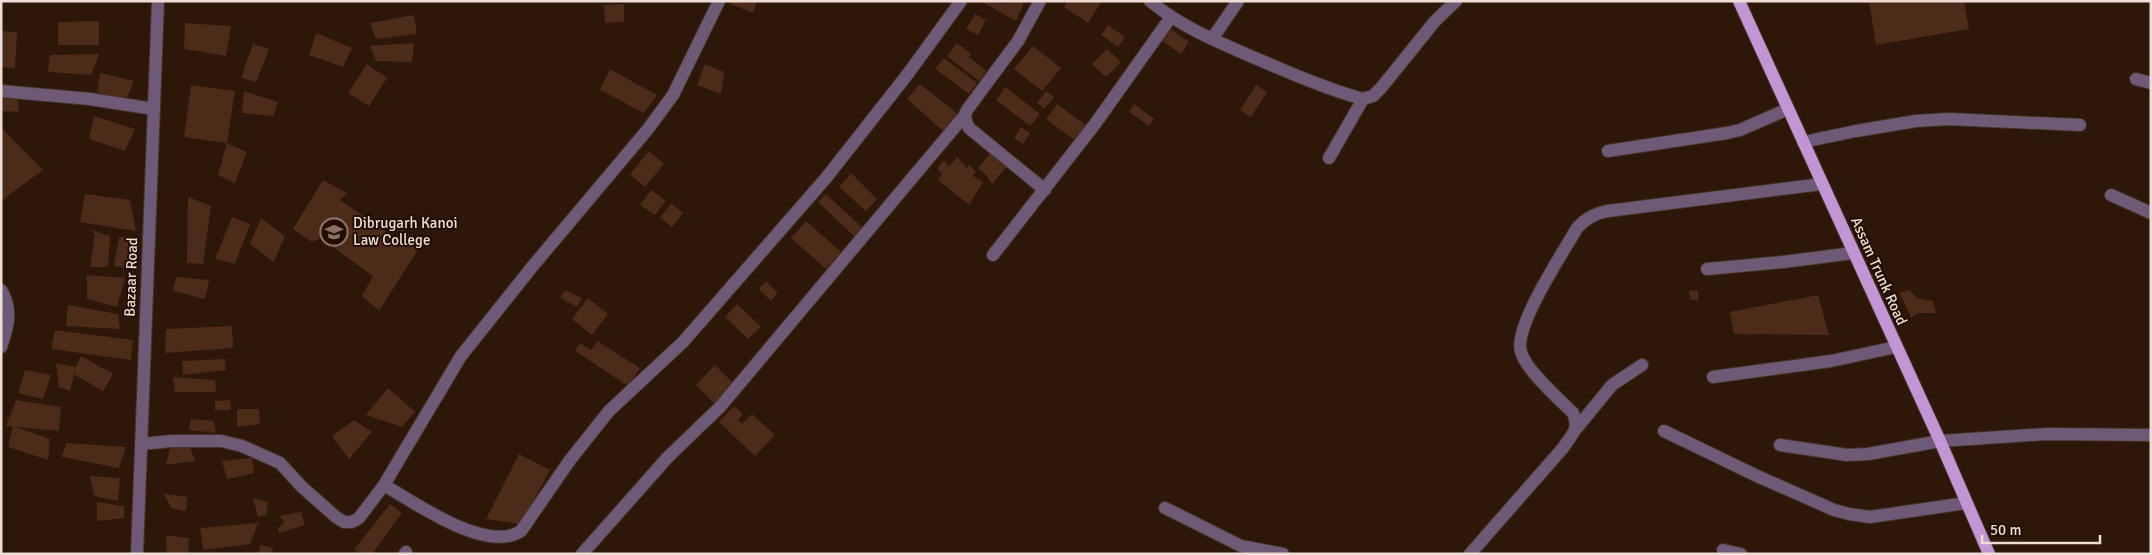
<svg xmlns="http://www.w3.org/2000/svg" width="2152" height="555" font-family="Signika,sans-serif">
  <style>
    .building { fill: #4c2b19 }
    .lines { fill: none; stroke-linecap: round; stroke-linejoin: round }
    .minor-casing { stroke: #473325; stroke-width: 14 }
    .tertiary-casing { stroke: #473325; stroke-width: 14 }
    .primary-casing { stroke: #473325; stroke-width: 14 }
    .minor { stroke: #6e5a77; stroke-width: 12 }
    .tertiary { stroke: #6e5a77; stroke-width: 12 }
    .primary { stroke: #c296d4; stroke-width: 12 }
    .labels { text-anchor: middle; stroke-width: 4; stroke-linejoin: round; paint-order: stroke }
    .poi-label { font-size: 15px; fill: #edddd4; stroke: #220d02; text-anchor: start }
    .street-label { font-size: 15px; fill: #edddd4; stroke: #220d02 }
  </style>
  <rect width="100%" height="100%" fill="#2c1708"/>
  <path class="building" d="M728,1H757L753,13L728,3Z
    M980,1L1002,3L1021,1L1024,3L1016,21Z
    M1067,1H1102L1088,23L1064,7Z
    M1869,1H1964L1969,29L1876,45Z
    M624,4V22L605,23L604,5Z
    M975,14L986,20L978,35L966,29Z
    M414,15L417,34L376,39L370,23Z
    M99,21V45H58V22Z
    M185,23L231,26L226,56L184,49Z
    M1108,25L1125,37L1118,47L1101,35Z
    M1171,29L1189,42L1181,54L1162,41Z
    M1,31L17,32L15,68L1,67Z
    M316,33L352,48L343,67L309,55Z
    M414,43L412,62L376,61L370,46Z
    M957,43L971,54L969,57L986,71L979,81L947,56Z
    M253,44L269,49L256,82L241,78Z
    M1033,46L1061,68L1042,91L1014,69Z
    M1107,49L1121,62L1106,77L1092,64Z
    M99,54L91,75L48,72L50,55Z
    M944,58L977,83L969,94L935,69Z
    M367,64L387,78L369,106L348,93Z
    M705,64L724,72L721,94L697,85Z
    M610,69L657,95L644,113L600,90Z
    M100,73L134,81L126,100L97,92Z
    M920,84L958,114L944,132L907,99Z
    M191,85L235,91L227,143L184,137Z
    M1256,85L1267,92L1251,117L1240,110Z
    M1005,87L1040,114L1030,126L996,100Z
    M244,91L278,102L273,116L242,113Z
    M1046,91L1054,97L1044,109L1037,103Z
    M1,94L17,95L19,112L1,111Z
    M1057,104L1088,127L1077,142L1046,119Z
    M1134,104L1154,119L1149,126L1129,112Z
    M94,116L135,129L125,151L89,139Z
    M1021,127L1030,133L1023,144L1014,138Z
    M1,128L43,170L1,201Z
    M227,143L247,152L235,183L218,175Z
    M649,151L664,164L645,187L630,174Z
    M992,151L1008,165L992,184L986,175L978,168Z
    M957,157L967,168L969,165L976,172L973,176L983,182L969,205L938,180L942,173L937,169L944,160L949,166Z
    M851,173L877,199L866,211L839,187Z
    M323,180L347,193L340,200L396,238L402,229L421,245L379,311L362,296L373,276L320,238L312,242L293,229Z
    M651,190L666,201L655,215L640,205Z
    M85,194L130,200L136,231L80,222Z
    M826,194L866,231L858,240L818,202Z
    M188,197L211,206L203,264L187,263Z
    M671,203L683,213L672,227L660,218Z
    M232,217L250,224L235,264L215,259Z
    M261,218L285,236L274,262L250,244Z
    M806,221L841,252L826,269L791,238Z
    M91,230L110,236L108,267H90L95,235Z
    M130,236L129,269L114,266L119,237Z
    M87,275L125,278L117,307L87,299Z
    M176,277L209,280L205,299L173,291Z
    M766,281L778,293L771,301L759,289Z
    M565,290L582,298L577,307L560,298Z
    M1689,290L1698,291V301L1690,299Z
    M1909,290L1917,298L1933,301L1936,313H1918L1911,318L1900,293Z
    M1818,295L1829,335L1734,334L1730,312Z
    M588,298L608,314L592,335L572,319Z
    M737,304L761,327L748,339L725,317Z
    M68,305L118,314L120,329L66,326Z
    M232,326L233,348L165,353L166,329Z
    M55,330L133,340L131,360L51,349Z
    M597,341L640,368L628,386L575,351L580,343L591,350Z
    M81,356L113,374L103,391L75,375L76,367L70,391L59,387L56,363L76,367Z
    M225,359L226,370L183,375L182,361Z
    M715,365L734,384L715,404L696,385Z
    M25,370L51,375L43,399L18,393Z
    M173,377L215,380L216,392H175Z
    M388,388L415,412L402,427L366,415Z
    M16,400L61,407L59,431L6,426Z
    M230,400L231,410H215V401Z
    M734,406L743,414L738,420L742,424L752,414L775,435L755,456L719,422Z
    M237,409H259L260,424L237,427Z
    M191,419L214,421L216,433L189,430Z
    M354,420L372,432L349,459L332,436Z
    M13,426L50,439L48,460L8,447Z
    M66,443L126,447L119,468L62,457Z
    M171,443L190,447L195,461L166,465Z
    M519,454L550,470L521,524L486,519Z
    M252,458L254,473L227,479L222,461Z
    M90,476L120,478L118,501L94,496Z
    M164,494L187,497L186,511L171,508Z
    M253,498L268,502L266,515L258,517Z
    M97,502L124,506V518L97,521Z
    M390,504L402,513L372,554H362L354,550Z
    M301,512L305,525L279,533L278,528L285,522L278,516Z
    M258,523L250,544L203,550L200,528Z
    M166,535L189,538L188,554H167Z
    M260,545L273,548L272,554H259Z"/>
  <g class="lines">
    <g class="minor-casing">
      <path id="minor" d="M1040,1L1018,41L967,110L965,115L966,122L969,128L1045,190
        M1150,1C1181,27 1218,42 1255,58C1290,73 1327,89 1363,99L1373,96L1381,88L1435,21L1456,1
        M1212,39L1238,1
        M2136,79L2151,83
        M1,91L90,99L154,109
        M1803,142L1856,131L1916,121L1949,119L2080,125
        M1608,151L1727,133L1740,130L1788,109
        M1329,158L1363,99
        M2111,195L2151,213
        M993,255L1095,124L1171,17
        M1707,269L1783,262L1853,253
        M1,290C13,309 8,327 1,347
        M1713,377L1831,361L1896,347
        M1576,429L1612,385L1642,365
        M1664,431L1757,476L1834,510L1849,514L1870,517L1966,503
        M141,444L172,441H221L242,446L280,463L302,487L336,517L344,522H352L359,518L384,485L461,356L532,267L648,129L673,95L719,1
        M1780,445L1847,455L1868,454L1940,441L2047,434L2151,435
        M384,485C415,503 487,554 521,531L570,460L609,411L683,342L826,178L907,75L961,1
        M1165,508L1241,546L1283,554
        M1723,550L1741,554
        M405,554L406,552
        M582,554L668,457L720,407L965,115
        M1470,554L1563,448C1572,434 1580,430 1573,413C1559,399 1526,370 1521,352C1513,327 1563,253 1577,228C1586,218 1595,213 1608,211L1822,184"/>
    </g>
    <g class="tertiary-casing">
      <path id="tertiary" d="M137,554L158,1"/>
    </g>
    <g class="primary-casing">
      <path id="primary" d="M1739,1L1940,441L1989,554"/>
    </g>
    <use href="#minor" class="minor"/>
    <use href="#tertiary" class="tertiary"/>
    <use href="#primary" class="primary"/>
  </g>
  <defs>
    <g id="university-ring" transform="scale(1.4375)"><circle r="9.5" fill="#220d02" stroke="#8d6e63" stroke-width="1.5"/><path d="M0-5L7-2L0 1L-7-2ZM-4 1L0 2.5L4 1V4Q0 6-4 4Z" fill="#8d6e63"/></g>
  </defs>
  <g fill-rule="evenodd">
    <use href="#university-ring" x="334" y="232"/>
  </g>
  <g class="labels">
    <g class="poi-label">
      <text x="353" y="228">Dibrugarh Kanoi<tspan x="353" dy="17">Law College</tspan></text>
    </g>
    <g class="street-label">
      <text transform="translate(1879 271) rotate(66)" y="5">Assam Trunk Road</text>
      <text transform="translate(131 277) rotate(-88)" y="5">Bazaar Road</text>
    </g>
  </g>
  <rect width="2152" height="555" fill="none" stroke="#edddd4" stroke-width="5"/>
  <path d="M1982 535v8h118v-8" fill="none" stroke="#edddd4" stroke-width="2.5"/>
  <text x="1990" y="535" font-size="15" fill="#edddd4" stroke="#220d02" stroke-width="4" paint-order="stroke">50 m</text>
</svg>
